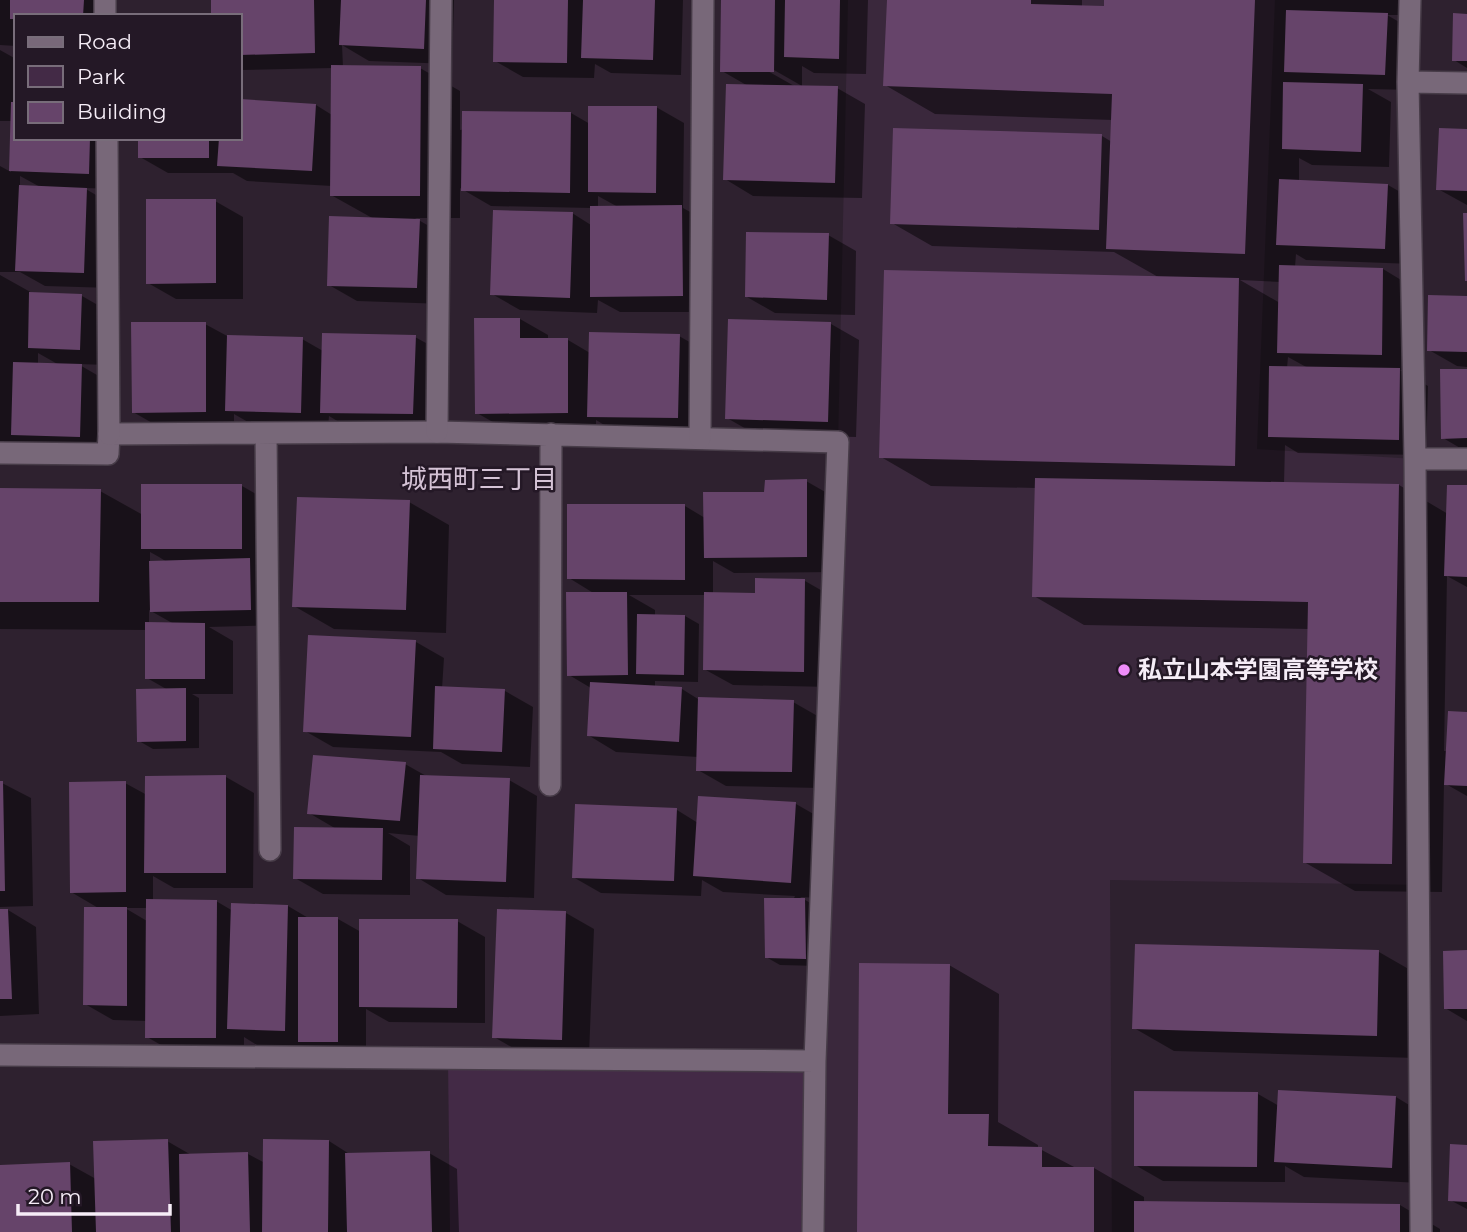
<svg xmlns="http://www.w3.org/2000/svg" width="1467" height="1232" font-family="Montserrat,'Noto Sans JP',sans-serif">
  <style>
    .built { fill: #3a283c }
    .green { fill: #432a46 }
    .shadow { fill: #0007; fill-rule: evenodd }
    .building { fill: #66446a }
    .lines { fill: none; stroke-linecap: round; stroke-linejoin: round }
    .service-casing { stroke: #473c48; stroke-width: 24 }
    .minor-casing { stroke: #473c48; stroke-width: 24 }
    .service { stroke: #786879; stroke-width: 21 }
    .minor { stroke: #786879; stroke-width: 21 }
    .poi-dot { fill: #ee8cf8; stroke: #241826; stroke-width: 2.5 }
    .labels { text-anchor: middle; stroke-width: 5; stroke-linejoin: round; paint-order: stroke }
    .poi-label { font-size: 24px; font-weight: bold; fill: #f6edf7; stroke: #241826; text-anchor: start }
    .neighbourhood-label { font-size: 26px; fill: #d5c3d6; stroke: #241826 }
  </style>
  <rect width="100%" height="100%" fill="#2e212f"/>
  <path class="built" d="M848,0H1275L1257,449L1415,459L1420,885L1110,880L1112,1232H813L838,442Z"/>
  <path class="green" d="M448,1059L815,1061L813,1232H450Z"/>
  <path class="shadow" d="M0,0H112L111,16H16V46L0,45Z
    M213,0H454L452,64L369,61L342,45L343,67L420,68L460,91V130L571,113L590,124L656,107L684,123L683,208L710,223L711,312H620L598,300L597,313L520,310L492,294L572,213L591,225V208L491,206L460,188V218H415L448,237L445,304L357,301L329,285L374,219L331,195L332,186L247,181L233,173H168L140,157V138H240V101L316,105L332,115L333,68L242,70L240,69V16ZM598,196L618,207H598Z
    M496,0H683L681,75L611,73L595,64L594,78L523,77L495,61Z
    M723,0H868L866,74L814,73L802,66V86L767,66L766,70L796,87L837,88L865,104L862,198L753,196L725,179L748,86L722,71Z
    M888,0H1082V7L1106,8V0H1402V15H1387L1415,31L1413,90L1368,89L1391,102L1389,167L1312,165L1299,158V182L1388,185L1416,201L1413,264L1306,260L1296,254L1295,267L1383,269L1411,286L1409,370H1400L1428,386L1426,455L1298,453L1285,445L1284,484L1399,485L1448,514L1467,487V587L1447,576L1444,751H1448L1467,714V796L1444,783L1442,892L1355,891L1304,862L1309,629L1084,625L1034,596L1036,488L931,486L881,457L1160,278L1114,252L932,246L892,223L1102,136L1112,142L1113,120L935,114L885,85ZM1240,280L1281,282L1280,303ZM1288,357L1308,368H1287Z
    M1467,15V68L1454,60Z
    M0,50L16,59V138H118L117,189L84,188L115,206L112,288L45,286L20,272H0V166L11,172L12,121H0ZM20,176L42,188L20,187Z
    M1467,131V205L1438,189Z
    M215,201L243,217V299H176L148,283Z
    M828,235L856,251L855,315L775,313L747,297Z
    M0,275L34,294L82,296L110,312L107,365L78,364L109,382L108,452L0,453ZM38,353L61,366L38,365Z
    M1467,298V367L1457,366L1429,350Z
    M520,319L548,335V340H568L590,353L679,336L707,352L705,433L616,432L596,420V428L505,429L477,413Z
    M205,324L229,337L302,339L323,351L415,337L444,353L441,429L349,428L329,416L328,428L255,426L234,414V427L161,428L133,412Z
    M831,324L859,340L856,437L755,434L727,418Z
    M1467,371V452L1443,438Z
    M806,481L834,497L835,572L734,573L713,561V594L757,595L805,581L833,597L831,687L733,685L704,669L705,595H629L655,610V616H685L699,624L698,682L655,681V688L682,689L698,699L793,702L821,718L819,788L726,786L698,770V757L616,752L588,735L591,688L569,675L595,594L569,578L685,506L705,518L766,493Z
    M242,486L270,502L258,565L278,576L279,625L209,627L233,641V694H192L199,698V748L153,749L139,741L168,690L147,678V630L0,629V490L100,491L143,515ZM150,552L159,557L167,562L150,563ZM149,610L174,624H149Z
    M409,502L449,525L446,633L334,629L294,606Z
    M416,642L444,658L442,689L505,691L533,707L530,767L462,764L441,752L333,747L305,731Z
    M405,764L428,777L509,780L537,796L534,898L446,895L418,878L420,836L388,833L410,846V895L323,894L295,878L338,830L309,813Z
    M226,777L254,793L253,888H174L153,876V901H216L233,911L288,906L310,919H338L361,932L457,921L485,937V1023L389,1022L366,1009V1057H328L309,1046L257,1045L244,1037V1053H175L147,1037V1021L113,1020L85,1004L100,909L71,892L125,783L147,795ZM125,908H147V921Z
    M0,782L31,798L33,906L0,907Z
    M700,798L796,804L824,820L819,898L800,897L819,908V966L780,965L766,957L795,896L723,892L702,880L701,896L601,893L573,877L677,810L698,823Z
    M8,910L36,927L39,1014L0,1016V911Z
    M566,913L594,929L589,1055L522,1053L494,1037Z
    M1379,952L1419,975L1416,1058L1174,1051L1134,1028Z
    M1467,952V1021L1445,1008Z
    M949,965L999,994L998,1122L1038,1145V1148L1076,1168H1094L1144,1197V1203L1400,1205L1440,1229V1232H858Z
    M1258,1094L1279,1106L1396,1097L1424,1114L1420,1183L1304,1177L1285,1166V1182L1163,1181L1135,1165Z
    M167,1141L193,1156L248,1154L265,1163L329,1141L351,1155L429,1153L457,1169L459,1232H0V1166L69,1164L96,1179Z
    M1467,1146V1209L1450,1200Z"/>
  <path class="building" d="M10,0H84L83,16H16V19H10Z
    M211,0H314L315,53L240,55V16H211Z
    M341,0H426L424,49L339,45Z
    M494,0H568L567,63L493,62Z
    M583,0H655L653,60L581,58Z
    M721,0H775L774,72H720Z
    M785,0H840L839,59L784,57Z
    M887,0H1031V4L1104,6V0H1255L1245,254L1106,249L1112,94L883,86Z
    M1286,10L1388,13L1385,75L1284,72Z
    M1453,13L1467,14V61H1452Z
    M331,65L421,66L420,196H330Z
    M1283,82L1363,84L1361,152L1282,149Z
    M726,84L838,86L835,183L723,180Z
    M240,99L316,104L312,171L217,166L219,138H240Z
    M11,102H16V138H90L89,174L9,171Z
    M588,106H657L656,193L588,192Z
    M462,111L571,112L570,193L461,191Z
    M893,128L1102,134L1099,230L890,224Z
    M1439,128L1467,129V191L1436,190Z
    M138,138H209V158H138Z
    M1279,179L1388,184L1385,249L1276,245Z
    M19,185L87,188L84,273L15,271Z
    M146,199H216V283L146,284Z
    M682,205L683,296L590,297V206Z
    M493,210L573,212L570,298L490,295Z
    M1463,213H1467V281H1465Z
    M329,216L420,219L417,288L327,286Z
    M746,232L829,233L827,300L745,297Z
    M1279,265L1383,268L1382,355L1277,353Z
    M884,270L1239,278L1235,466L879,458Z
    M29,292L82,294L80,350L28,348Z
    M1428,295L1467,296V352L1427,351Z
    M474,318H520V338H568V413L475,414Z
    M728,319L831,322L828,422L725,419Z
    M131,322H206V412L132,413Z
    M589,332L680,334L678,418L587,417Z
    M322,333L416,335L413,414L320,413Z
    M227,335L303,337L301,413L225,411Z
    M13,362L82,364L80,437L11,435Z
    M1269,366L1400,368L1399,440L1268,437Z
    M1440,369H1467V438L1441,439Z
    M1035,478L1399,484L1392,864L1303,863L1308,602L1032,597Z
    M807,479V557L704,558L703,492H764L765,480Z
    M141,484H242V549H141Z
    M1447,485H1467V577L1444,576Z
    M0,488L101,489L99,602H0Z
    M297,497L410,500L406,610L292,607Z
    M567,504H685V580L567,579Z
    M250,558L251,610L150,612L149,561Z
    M755,578L805,579L804,672L703,670L704,592L755,593Z
    M566,592H627L628,675L567,676Z
    M637,614L685,615L684,675L636,674Z
    M145,622L205,623V679H145Z
    M308,635L416,640L411,737L303,732Z
    M590,682L682,687L679,742L587,736Z
    M435,686L505,689L502,752L433,749Z
    M186,688V741L137,742L136,689Z
    M698,697L794,700L792,772L696,771Z
    M1448,711L1467,712V786L1444,785Z
    M313,755L406,762L400,821L307,814Z
    M226,775V873H144L145,776Z
    M420,775L510,778L506,882L416,879Z
    M0,781H3L5,891H0Z
    M126,781V892L70,893L69,782Z
    M698,796L796,802L791,883L693,876Z
    M575,804L677,808L674,881L572,878Z
    M294,827L383,828L382,880L293,879Z
    M764,898H805L806,959L765,958Z
    M146,899L217,900L216,1038H145Z
    M231,903L288,905L285,1031L227,1029Z
    M84,907H127V1006L83,1005Z
    M0,909H8L12,999H0Z
    M497,909L566,911L562,1040L492,1038Z
    M298,917H338V1042H298Z
    M359,919H458L457,1008L359,1007Z
    M1135,944L1379,950L1377,1036L1132,1029Z
    M1467,950V1009H1444L1443,951Z
    M859,963L950,964L948,1114H989L988,1146L1042,1147V1167H1094V1232H857Z
    M1278,1090L1396,1096L1392,1168L1274,1162Z
    M1134,1091L1258,1092L1257,1167L1134,1166Z
    M168,1139L171,1232H96L93,1141Z
    M263,1139L329,1140L328,1232H262Z
    M1450,1144L1467,1145V1202L1448,1201Z
    M430,1151L432,1232H347L345,1153Z
    M248,1152L250,1232H180L179,1154Z
    M70,1162L72,1232H0V1165Z
    M1134,1201L1400,1204V1232H1134Z"/>
  <g class="lines">
    <g class="service-casing">
      <path id="service" d="M1410,0L1408,82L1415,459L1421,1232
        M1408,82L1467,83
        M266,433L270,850
        M0,453L108,454L109,434L437,432L838,442L815,1061
        M1415,459H1467
        M550,785L551,434
        M0,1055L815,1061L813,1232"/>
    </g>
    <g class="minor-casing">
      <path id="minor" d="M105,0V16
        M107,138L109,434
        M437,432L441,0
        M700,438L703,0"/>
    </g>
    <use href="#service" class="service"/>
    <use href="#minor" class="minor"/>
  </g>
  <circle class="poi-dot" cx="1124" cy="670" r="7"/>
  <g class="labels">
    <g class="poi-label">
      <text x="1138" y="678">私立山本学園高等学校</text>
    </g>
    <g class="neighbourhood-label">
      <text x="479" y="488">城西町三丁目</text>
    </g>
  </g>
  <rect x="14" y="14" width="228" height="126" fill="#241826" stroke="#786d7a" stroke-width="2"/>
  <rect x="28" y="37" width="35" height="10" fill="#786879" stroke="#786d7a" stroke-width="2"/>
  <text x="77" y="49" font-size="21" fill="#f6edf7">Road</text>
  <rect x="28" y="66" width="35" height="21" fill="#432a46" stroke="#786d7a" stroke-width="2"/>
  <text x="77" y="84" font-size="21" fill="#f6edf7">Park</text>
  <rect x="28" y="102" width="35" height="21" fill="#66446a" stroke="#786d7a" stroke-width="2"/>
  <text x="77" y="119" font-size="21" fill="#f6edf7">Building</text>
  <path d="M18 1204v10h152v-10" fill="none" stroke="#f6edf7" stroke-width="3.5"/>
  <text x="28" y="1204" font-size="21" fill="#f6edf7" stroke="#241826" stroke-width="5" paint-order="stroke">20 m</text>
</svg>
